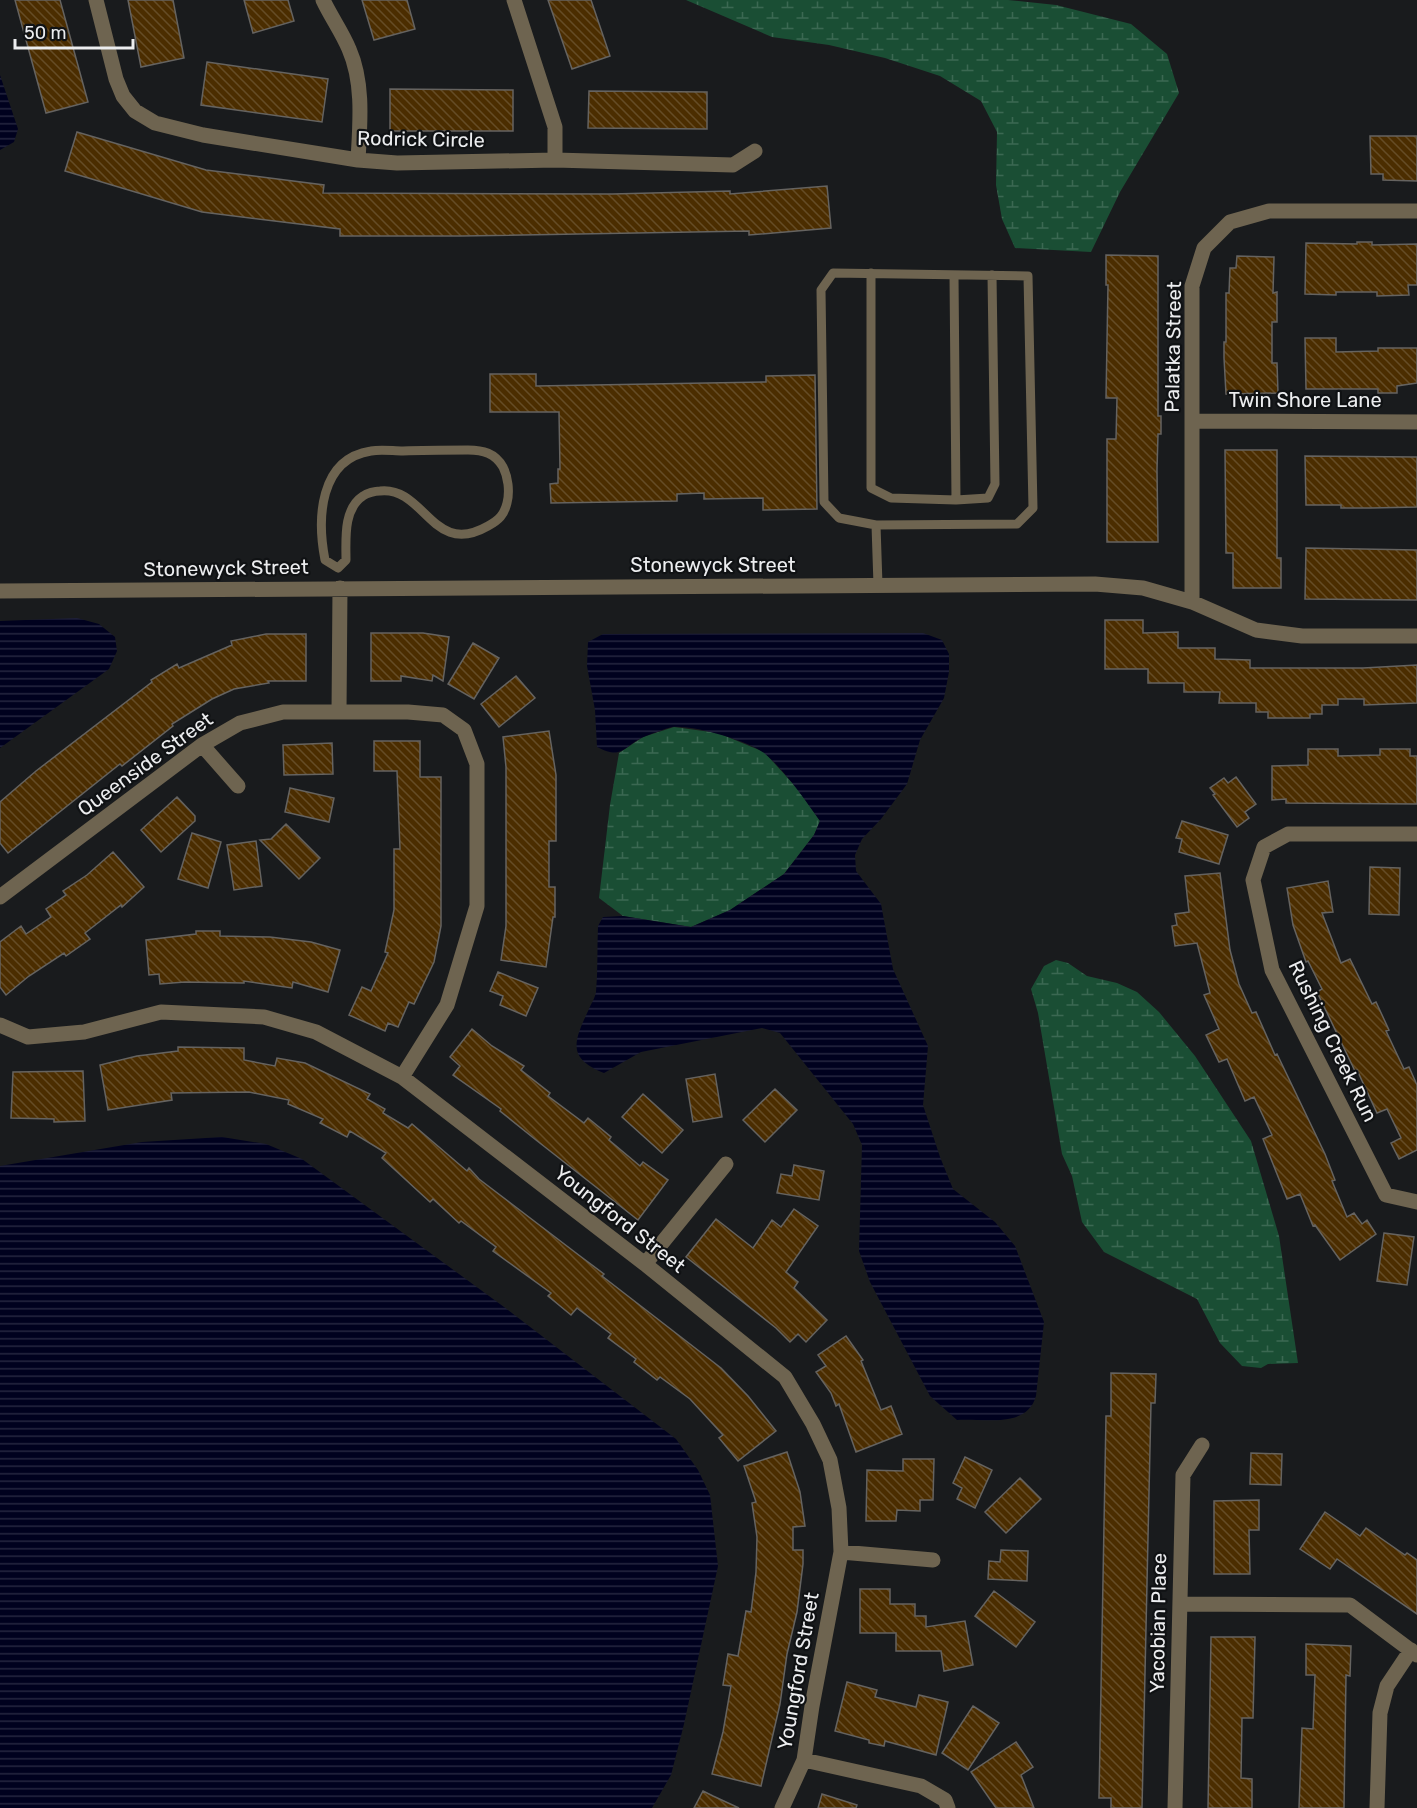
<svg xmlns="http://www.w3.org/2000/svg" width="1417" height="1808" font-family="Rubik,sans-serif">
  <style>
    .wetland { fill: url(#wetland-marsh) }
    .water { fill: url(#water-rules) }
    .building { fill: url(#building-back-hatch); stroke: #656360; stroke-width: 1.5 }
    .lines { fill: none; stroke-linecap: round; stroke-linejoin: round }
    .service { stroke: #6e6450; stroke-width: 9 }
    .minor { stroke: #6e6450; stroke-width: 15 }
    .labels { text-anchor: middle; stroke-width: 4.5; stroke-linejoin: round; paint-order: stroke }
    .street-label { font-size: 20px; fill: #ecedef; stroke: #101214 }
  </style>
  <defs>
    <pattern id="wetland-marsh" width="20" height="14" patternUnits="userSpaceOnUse" patternTransform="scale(1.5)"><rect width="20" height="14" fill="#1a4e34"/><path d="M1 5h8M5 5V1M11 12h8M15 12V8" fill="none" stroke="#3b6852"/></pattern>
    <pattern id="water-rules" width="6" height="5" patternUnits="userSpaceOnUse" patternTransform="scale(1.5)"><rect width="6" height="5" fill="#00011e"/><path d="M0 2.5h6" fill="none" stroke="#25263f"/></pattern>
    <pattern id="building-back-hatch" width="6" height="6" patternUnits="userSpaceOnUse" patternTransform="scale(1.5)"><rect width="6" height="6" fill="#4b2d00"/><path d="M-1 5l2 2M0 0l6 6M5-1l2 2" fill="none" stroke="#654c26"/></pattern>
  </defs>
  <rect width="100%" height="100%" fill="#191b1d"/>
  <path class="wetland" d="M686,0H1008L1056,5L1131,24L1167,54L1179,93L1120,192L1091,252L1015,248L1002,219L996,185L997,132L981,101L940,76L885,58L829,45L772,37Z
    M674,727L718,733L764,752L797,788L820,821L814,835L784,874L730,910L691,927L623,916L599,898L610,805L619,753L643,737Z
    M1056,960L1068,963L1087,976L1117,983L1137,992L1159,1012L1195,1056L1251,1141L1279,1236L1298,1363L1268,1364L1261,1368L1242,1366L1220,1343L1197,1299L1104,1252L1082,1222L1072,1176L1062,1154L1038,1013L1031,989L1044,966Z"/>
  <path class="water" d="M0,75L18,129L14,142L0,150Z
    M77,618L99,624L115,637L117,651L109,669L0,748V621Z
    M923,633L942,640L949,654V672L944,698L920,740L907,784L881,819L862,839L855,855L856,871L881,904L893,969L928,1046L923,1105L940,1157L953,1189L995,1222L1015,1246L1044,1322L1036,1396C1027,1429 983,1418 957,1420L930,1396L870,1282L859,1251L862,1145L853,1124L780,1033L762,1028L641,1052L604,1073C566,1058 574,1041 589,1009C591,1004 595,998 596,992C598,970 597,948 598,926L603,917L623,916L691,927L730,910L784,874L814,835L820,821C805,800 784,769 764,753C749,741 692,724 672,727C664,729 654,733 646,736C623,745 624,761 597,747L595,710L587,666L588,642L603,634Z
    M222,1137L266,1144L302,1159L504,1307L676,1439L698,1470L710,1495L718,1566L684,1724L671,1775L652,1808H0V1166L142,1142Z"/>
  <path class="building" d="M15,0H60L88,102L46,113Z
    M128,0H173L184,58L141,67Z
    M244,0H288L294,21L253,33Z
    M362,0H407L415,29L374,40Z
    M548,0H591L610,56L572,69Z
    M207,62L328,79L322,122L201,105Z
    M390,89L513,90V131H390Z
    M589,91L707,92V129L588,128Z
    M77,132L206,170L324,185L323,193L612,194L730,191V194L827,186L831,228L749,235V231L461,236H340V229L202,212L65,171Z
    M1370,136H1417V181L1383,180V174H1371Z
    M1357,242H1372V245L1417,244V285H1408L1409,295L1377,296V292H1336V295L1305,294L1306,243L1357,244Z
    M1106,255L1158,256V416H1161V434H1158L1157,470L1158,542H1107V439H1116L1117,398H1106L1108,285H1106Z
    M1237,256L1274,257L1273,293L1277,292V322H1272V363H1277L1278,393L1226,394L1224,358V342H1226V293H1229L1230,268H1236Z
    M1305,338H1336V352L1378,351V348H1417V383L1397,386V393H1378V389H1306Z
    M490,374H536V386L766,382V376L815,375L817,509L763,510V498L704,499V493L677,494V501L551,503L550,484L558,483V469H560L559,412H490Z
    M1225,450H1277V558H1281V588H1233V553H1226Z
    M1305,456L1417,457V507L1371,508H1341V505H1306Z
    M1306,548L1417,550V600L1305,599Z
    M1105,620H1143V633L1178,632V648H1215V659L1250,660V668H1363L1417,665V703L1364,705V699H1338V705H1322V714H1310V718H1268V712H1256V703H1219L1220,692H1184V683H1148V669H1105Z
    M371,633H423L449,637L443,681L433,675L432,681L401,676V681H371Z
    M266,634H306V681H268L269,683L234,689L212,699L172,724L173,726L122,766L120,764L8,853L0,843V802L36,771L152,682L151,680L177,664L179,668L232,645L231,641Z
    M473,643L499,658L474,699L448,684Z
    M516,676L535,698L499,727L481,704Z
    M549,731L556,775V841H549V887H555V917H553L546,967L501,960L506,926V767L503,737Z
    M374,741H420V777H441V926L434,962L414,1004L409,1002L398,1027L388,1023L385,1031L349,1015L362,987L371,991L388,953L385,952L394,910V849H400L397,771H374Z
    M332,743L333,774L284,775L283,745Z
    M1308,749H1338V756L1380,755V749H1410V756H1417V804L1286,803V799L1272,800V766L1308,765Z
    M1236,777L1256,804L1245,812L1249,818L1237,827L1213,795L1215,794L1210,788L1224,778L1228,783Z
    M290,788L334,798L329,822L285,812Z
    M177,797L195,816V821L161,852L141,830Z
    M1182,821L1228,835L1219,864L1179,852L1182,839L1176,838Z
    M286,824L320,858L299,879L260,840L271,839Z
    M192,833L221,842L208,888L178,879Z
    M256,841L262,886L234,890L227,845Z
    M113,852L144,887L122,907L121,905L85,933L90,939L66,956L64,953L29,976L6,995L0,987V942L21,926L26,934L51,917L46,909L66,895L63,891L87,875Z
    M1370,867L1400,868L1399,915L1369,914Z
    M1220,873L1230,950L1239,984L1252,1013L1256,1012L1275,1055L1277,1054L1325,1154L1335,1180L1332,1181L1347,1217L1354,1213L1362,1224L1367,1220L1376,1234L1340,1260L1315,1225L1313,1226L1300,1194L1287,1199L1263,1139L1272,1135L1254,1097L1245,1101L1227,1059L1219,1062L1206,1035L1219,1029L1204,995L1210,993L1197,943L1175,946L1172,926L1177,925L1175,914L1189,912L1185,876Z
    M1328,881L1333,912L1322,913L1341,963L1350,959L1372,1004L1376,1002L1389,1030L1386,1031L1404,1069L1409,1067L1417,1085V1150L1399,1159L1391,1143L1401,1138L1387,1109L1377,1113L1357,1070L1355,1071L1317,992L1322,989L1308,961L1306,962L1293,925L1287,888Z
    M196,931H220V936L270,937L311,942L340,950L328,992L293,982L292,988L244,981V983L185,982L160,984L159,974L149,975L146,940L196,934Z
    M498,972L538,988L526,1016L500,1005L503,996L490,991Z
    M472,1029L492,1046L524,1066L521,1070L550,1093L548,1096L584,1123L588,1118L611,1137L609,1140L640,1166L643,1162L668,1180L638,1220L536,1140L500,1111L501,1109L453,1075L460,1066L450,1057Z
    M178,1047L244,1048V1060L275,1066L277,1058L305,1063L370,1094L367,1099L385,1109L383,1113L408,1128L412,1124L467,1171L469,1168L479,1179L580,1256L604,1274L602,1276L721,1368L748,1396L776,1431L738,1461L719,1438L723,1435L690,1399L660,1377L657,1380L634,1362L636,1359L608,1338L611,1334L577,1308L571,1315L548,1296L551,1293L493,1251L496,1247L461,1221L459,1223L433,1199L430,1202L382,1158L386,1153L350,1131L347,1137L320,1123L323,1119L288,1104L289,1100L249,1092L171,1093L172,1100L108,1110L100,1065L137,1056L178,1051Z
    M83,1071L85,1121L54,1122V1119L11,1118L13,1072Z
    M715,1074L722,1117L693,1122L686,1079Z
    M775,1089L797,1110L765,1142L743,1120Z
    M643,1094L683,1130L662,1153L622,1117Z
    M794,1165L824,1171L819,1200L777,1193L781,1174L792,1176Z
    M794,1209L818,1226L786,1272L798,1282L794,1288L827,1320L806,1342L798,1334L790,1342L776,1328L686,1257L716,1219L753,1248L772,1220L781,1227Z
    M1384,1233L1414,1237L1407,1285L1377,1281Z
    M846,1336L863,1360L861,1361L881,1410L891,1406L902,1434L856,1452L839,1404L836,1406L831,1393L816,1372L826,1366L818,1355Z
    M1111,1373L1156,1374L1155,1403H1151L1142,1808H1111V1798H1099L1106,1416H1111Z
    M787,1452L800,1492L805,1526L793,1527V1550H803V1564L797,1612L787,1654L780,1704L761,1786L712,1774L723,1732L731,1686L723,1685L728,1654L738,1656L746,1611L751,1612L756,1572L757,1537L752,1503L756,1502L744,1466Z
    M1251,1453L1282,1454L1281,1485L1250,1484Z
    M965,1457L992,1470L975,1508L957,1499L962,1488L953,1483Z
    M903,1459H934L933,1500H920V1511L897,1510L896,1521H866L867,1470L903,1471Z
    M1020,1478L1041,1499L1006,1533L985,1512Z
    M1259,1500V1530H1249L1250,1574H1214V1501Z
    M1325,1512L1360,1536L1366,1528L1405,1555L1407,1553L1417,1560V1614L1337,1559L1330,1569L1300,1549Z
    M1001,1550L1028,1551L1027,1581L988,1579L989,1561L1000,1562Z
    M860,1589H890V1604H915V1616H926V1627L965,1621L973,1665L944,1671L941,1651H896V1633H860Z
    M994,1591L1035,1622L1016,1647L975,1616Z
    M1211,1637H1255L1253,1718H1242L1241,1778L1252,1779V1808H1208Z
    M1306,1644L1351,1646L1350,1676L1346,1675L1344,1808H1299L1302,1728L1313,1729L1315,1675H1306Z
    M847,1682L877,1690L875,1697L916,1707L919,1695L948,1702L936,1755L885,1741L884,1746L869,1743V1740L835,1731Z
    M973,1706L999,1723L968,1770L942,1753Z
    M1016,1742L1033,1767L1021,1775L1034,1808H996L971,1772Z
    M703,1791L713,1796L739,1808H694Z
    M822,1794L857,1805L856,1808H818Z"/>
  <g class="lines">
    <path class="service" d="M871,273V488L891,498L956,500
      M954,275L956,500L988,498L995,484L992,275
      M468,450C483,450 495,453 503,467C508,477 510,491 507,503C504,515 499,520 488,526C432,558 425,486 380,491C375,491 367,493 363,496C343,509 346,540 346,560L338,568L325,560C317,519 319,459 371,451C381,449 393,451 403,451C425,450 447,450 468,450Z
      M876,525L1017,524L1033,508L1028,276L833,273L821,290L824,502L839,518L876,525L878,585"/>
    <path class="minor" d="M96,0L116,79L123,96L135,111L155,123L203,135L358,160L397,163L555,160L733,165L755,151
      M323,0C331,17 342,32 349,49C364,83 360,124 358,160
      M514,0L555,127V160
      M1192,421L1417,422
      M0,591L1095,584L1143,588L1192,602L1256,630L1302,636H1417
      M1192,602V286L1204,248L1230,222L1269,211H1417
      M339,712L340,588
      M202,745L238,786
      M1417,834H1288L1264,847L1253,880L1272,970L1386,1195L1417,1202
      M0,897L202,745L240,723L283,712H408L443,715L464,730L477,764V906L447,1005L402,1077
      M0,1025L28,1037L84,1032L161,1012L264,1017L316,1032L402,1077L645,1264L785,1377L813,1424L830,1460L839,1508L841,1552L812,1706L804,1760L782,1808
      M645,1264L726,1164
      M841,1552L933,1560
      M1180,1604L1350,1605L1417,1655
      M804,1760L921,1786L945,1800L948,1808
      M1175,1808L1183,1475L1202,1445
      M1377,1808L1380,1713L1387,1686L1411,1650"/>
  </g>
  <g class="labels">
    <g class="street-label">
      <text transform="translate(421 139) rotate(1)" y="7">Rodrick Circle</text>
      <text transform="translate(1173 347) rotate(-89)" y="7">Palatka Street</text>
      <text x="1305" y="407">Twin Shore Lane</text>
      <text x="713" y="572">Stonewyck Street</text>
      <text transform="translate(226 568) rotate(-1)" y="7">Stonewyck Street</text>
      <text transform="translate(145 764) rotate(-36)" y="7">Queenside Street</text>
      <text transform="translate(1333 1041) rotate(64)" y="7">Rushing Creek Run</text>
      <text transform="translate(620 1219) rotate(38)" y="7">Youngford Street</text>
      <text transform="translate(1158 1623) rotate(-89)" y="7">Yacobian Place</text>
      <text transform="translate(798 1671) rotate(-80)" y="7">Youngford Street</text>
    </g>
  </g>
  <path d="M15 39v9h118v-9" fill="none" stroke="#ecedef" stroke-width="3"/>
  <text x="24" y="39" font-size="18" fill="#ecedef" stroke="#101214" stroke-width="4.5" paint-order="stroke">50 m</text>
</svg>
